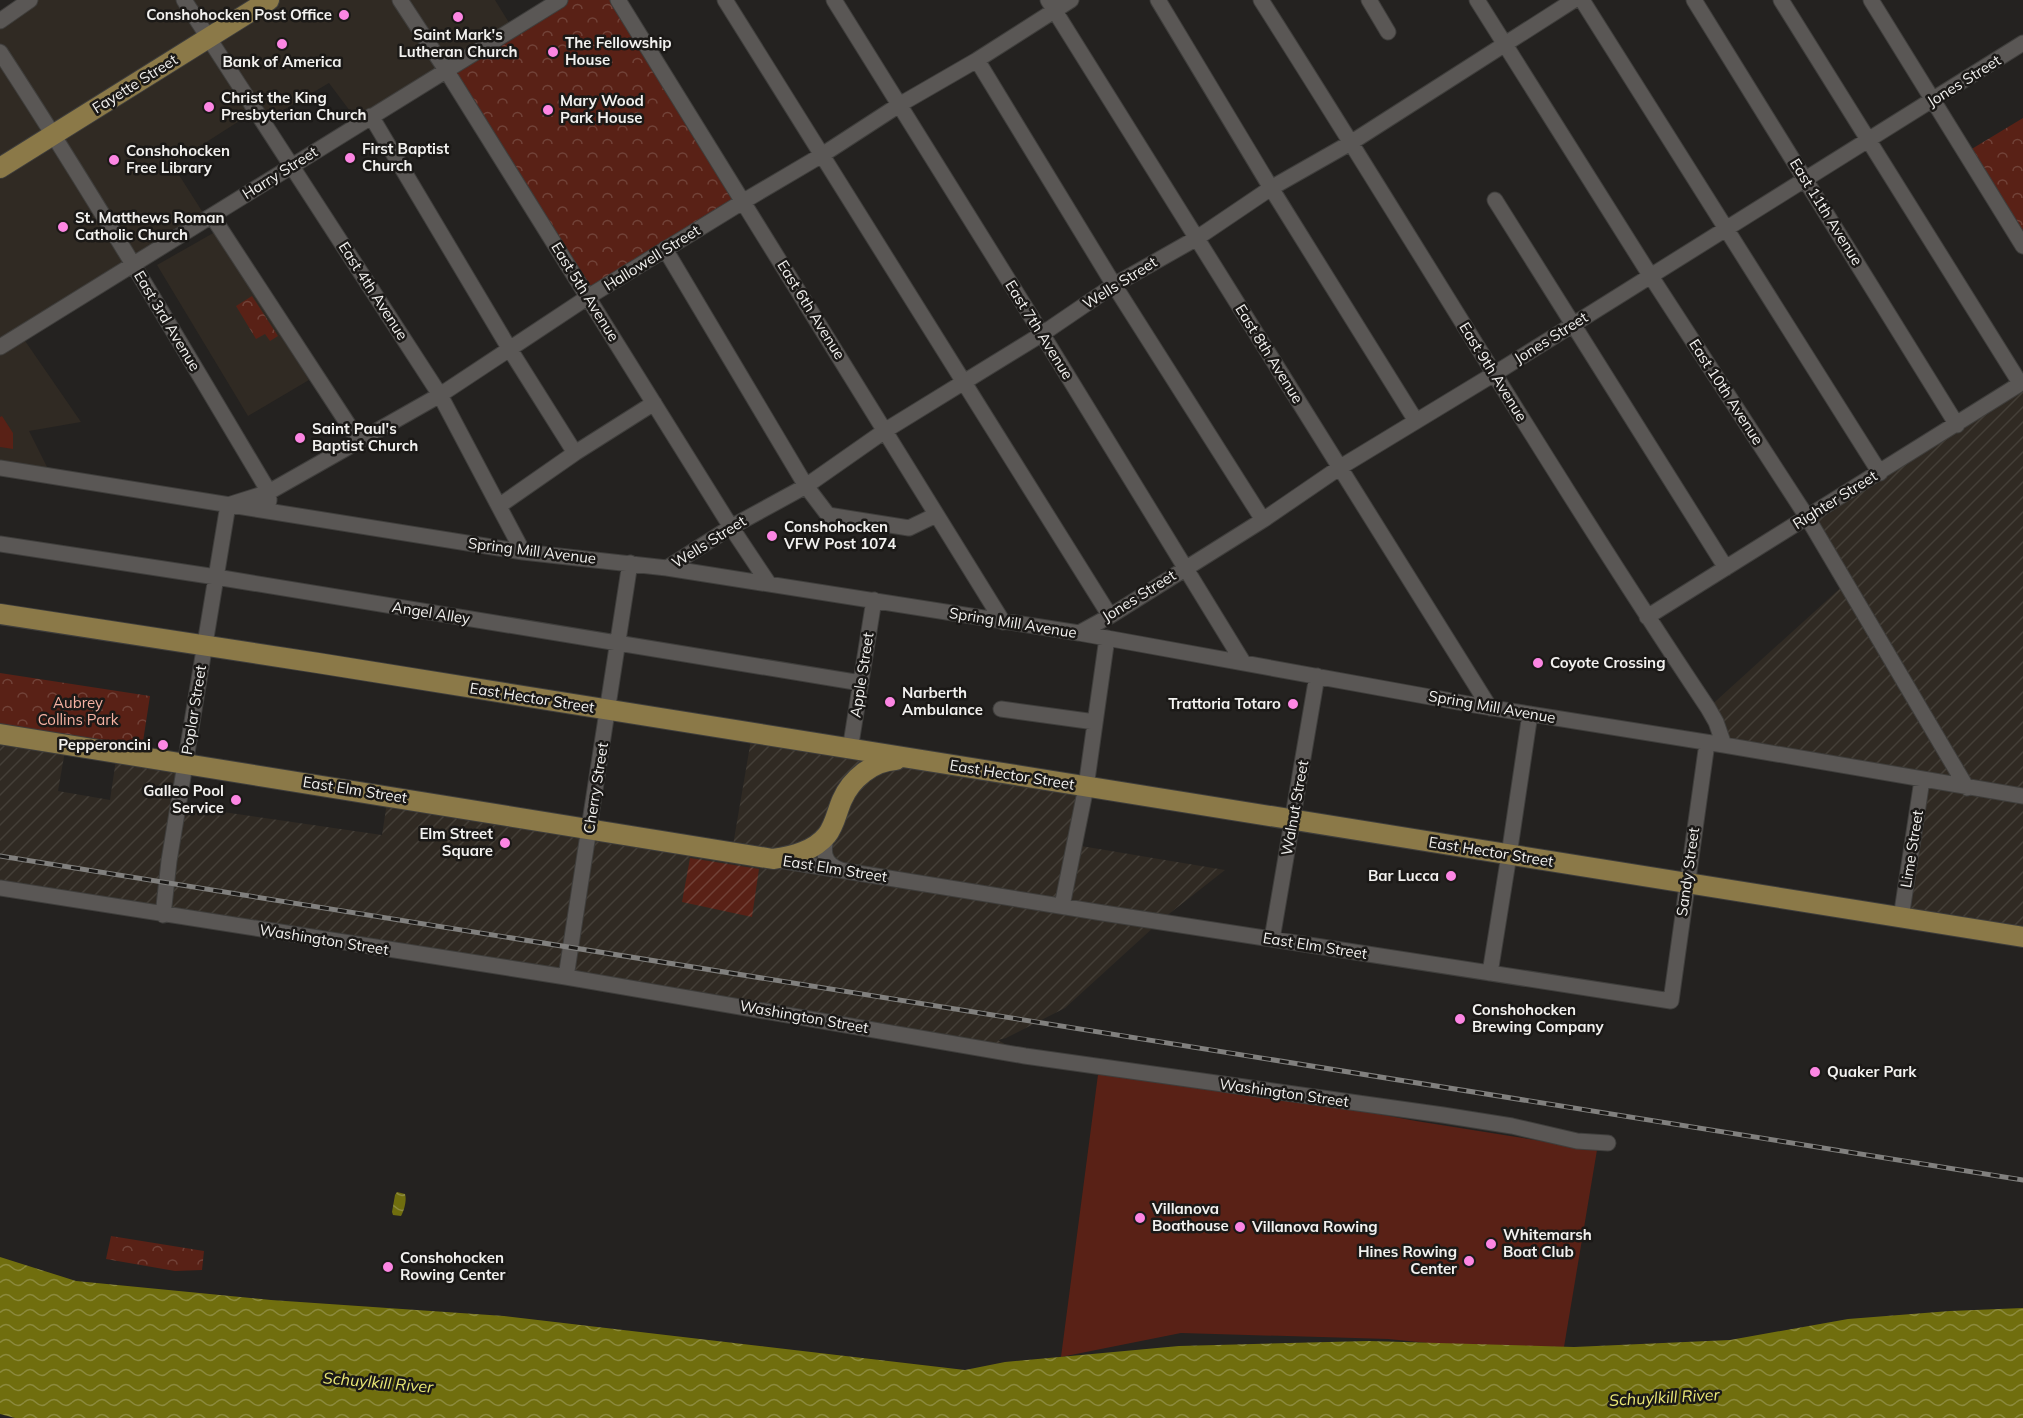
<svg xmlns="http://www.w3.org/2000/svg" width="2023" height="1418" font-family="Mulish,sans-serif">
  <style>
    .built { fill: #302a23 }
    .industrial { fill: url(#industrial-furrows) }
    .grass { fill: #592116 }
    .park { fill: url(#park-crowns) }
    .garden { fill: url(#garden-furrows) }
    .water { fill: url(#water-waves) }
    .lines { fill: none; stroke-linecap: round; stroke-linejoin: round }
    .minor-casing { stroke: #3f3e3c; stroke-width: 17 }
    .major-casing { stroke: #3f3e3c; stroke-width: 22 }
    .minor { stroke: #5a5755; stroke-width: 15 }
    .major { stroke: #8b7948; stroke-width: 20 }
    .rail-casing { stroke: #81807e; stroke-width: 5 }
    .rail { stroke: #1b1917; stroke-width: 3; stroke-dasharray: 9; stroke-linecap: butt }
    .poi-dot { fill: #fc86e3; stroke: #1b1917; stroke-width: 2 }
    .labels { text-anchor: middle; stroke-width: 5; stroke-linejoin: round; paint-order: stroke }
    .poi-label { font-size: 15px; font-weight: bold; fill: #f2f1ef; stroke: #1b1917; text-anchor: start }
    .street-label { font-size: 15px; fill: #f2f1ef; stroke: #1b1917 }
    .park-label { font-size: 15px; fill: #f6b2a3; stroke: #1b1917 }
    .water-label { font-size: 16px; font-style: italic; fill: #eae875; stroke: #1b1917 }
  </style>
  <defs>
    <pattern id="industrial-furrows" width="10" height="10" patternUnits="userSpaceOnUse" patternTransform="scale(1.5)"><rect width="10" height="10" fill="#302a23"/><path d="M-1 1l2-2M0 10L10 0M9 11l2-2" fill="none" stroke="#443f38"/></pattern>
    <pattern id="park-crowns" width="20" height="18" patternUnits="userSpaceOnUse" patternTransform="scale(1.5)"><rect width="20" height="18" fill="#592116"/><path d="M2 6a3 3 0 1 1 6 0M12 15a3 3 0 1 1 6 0" fill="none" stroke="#714238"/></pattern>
    <pattern id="garden-furrows" width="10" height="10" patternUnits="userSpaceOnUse" patternTransform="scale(1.5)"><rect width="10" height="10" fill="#592116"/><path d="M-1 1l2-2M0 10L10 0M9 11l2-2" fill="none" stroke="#714238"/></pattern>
    <pattern id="water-waves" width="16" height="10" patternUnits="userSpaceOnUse" patternTransform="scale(1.5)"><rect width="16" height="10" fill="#706e0e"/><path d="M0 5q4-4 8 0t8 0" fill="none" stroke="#8c8a3d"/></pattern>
  </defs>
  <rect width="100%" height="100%" fill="#242220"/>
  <path class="built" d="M30,0H495L513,29L359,123L329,83L263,122L255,111L172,164L207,219L21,335L81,422L29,431L53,479L0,470V21Z
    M215,232L309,380L248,416L157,265Z"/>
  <path class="industrial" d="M2023,382V937L1901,918L1922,780L1730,747L1706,710L1846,583L1807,517Z
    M0,734L66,745L58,791L110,800L117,753L185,763L182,806L382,835L388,796L732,851L752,734L1086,787L1075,845L1225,870L1165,917L1065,1008L1006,1038L998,1040L1025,1056L0,888Z"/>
  <path class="grass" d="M2,416L13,433V449L0,447V417Z
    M1099,1067L1200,1081L1416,1121L1597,1150L1564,1347L1448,1345L1388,1339L1181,1333L1061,1357Z"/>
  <path class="park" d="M560,0H618L744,201L588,297L446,70Z
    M2023,118V246L1965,153Z
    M252,296L278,336L270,341L265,334L256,339L236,306Z
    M0,673L150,696L142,748L0,725Z
    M111,1236L204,1251L202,1270L175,1271L106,1259Z"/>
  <path class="garden" d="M690,858L759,869L752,917L682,902Z"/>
  <path class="water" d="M397,1192L405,1194C407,1200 404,1211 401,1216L393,1215L392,1212L395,1195Z
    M0,1257L76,1281L271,1300L504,1316L965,1370L1005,1362L1179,1346L1368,1341L1574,1347L1730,1340L1848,1319L1950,1311L2023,1308V1418H15L0,1414Z"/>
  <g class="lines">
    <g class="minor-casing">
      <path id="minor" d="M184,0L440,395L523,552
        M400,0L446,70L731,527L769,584
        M618,0L1003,622
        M725,0L1110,616
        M834,0L1042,334L1243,662
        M1048,0L1490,708
        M1158,0L1271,188L1416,421
        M1261,0C1411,235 1553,476 1708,708L1716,722L1724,745
        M1369,0L1388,32
        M1477,0L1650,275L1807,517L1967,788
        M1582,0L1880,473
        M1694,0L1957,425
        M1781,0L2020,383
        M1871,0L2023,246
        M0,21L30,0
        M0,52C94,196 181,344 269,492V501
        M977,60L1114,285L1263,520
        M371,116L509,348L575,453
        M1495,200L1726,568
        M212,216L359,441
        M665,249L806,486L828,515L909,528L936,515
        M0,347L560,0
        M0,468L523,552L667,568L1079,633L1474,705L1724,745L2023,796
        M499,506L575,453L654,403
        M0,544L216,577L861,683
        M667,568L731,527L806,486L886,430L1042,334L1114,285L1197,238L1271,188L1352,142L1574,0
        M1647,617L2023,382
        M1079,633L1110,616L1263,520L1339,468L1494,374L2023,43
        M1001,709L1095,722
        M850,750L874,600
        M827,835C822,851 823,864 841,870
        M778,860L1103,913L1671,1001L1707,743
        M0,888L566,977L1025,1056L1443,1115L1512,1126L1577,1141L1608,1143
        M1062,906L1086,787L1107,638
        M163,915L169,861L228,505L269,492L440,395L588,297L744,201L822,155L899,105L977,60L1071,0
        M1901,918L1922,780
        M1272,939L1317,676
        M1490,973L1509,855L1530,714
        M566,977L630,563"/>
    </g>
    <g class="major-casing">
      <path id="major" d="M0,168L269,0
        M0,614L318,663L2023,937
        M0,734L773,859C793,856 814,851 827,835C835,825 837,811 842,800C851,779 873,761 896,760"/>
    </g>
    <use href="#minor" class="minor"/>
    <use href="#major" class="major"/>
    <g class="rail-casing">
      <path id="rail" d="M0,856L2023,1180"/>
    </g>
    <use href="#rail" class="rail"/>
  </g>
  <g class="poi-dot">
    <circle cx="344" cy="15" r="6"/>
    <circle cx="458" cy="17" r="6"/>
    <circle cx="282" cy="44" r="6"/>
    <circle cx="553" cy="52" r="6"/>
    <circle cx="209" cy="107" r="6"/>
    <circle cx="548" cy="110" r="6"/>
    <circle cx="350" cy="158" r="6"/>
    <circle cx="114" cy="160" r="6"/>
    <circle cx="63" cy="227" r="6"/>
    <circle cx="300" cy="438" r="6"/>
    <circle cx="772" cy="536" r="6"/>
    <circle cx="1538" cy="663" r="6"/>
    <circle cx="890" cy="702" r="6"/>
    <circle cx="1293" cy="704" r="6"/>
    <circle cx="163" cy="745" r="6"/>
    <circle cx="236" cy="800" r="6"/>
    <circle cx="505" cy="843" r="6"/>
    <circle cx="1451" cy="876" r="6"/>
    <circle cx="1460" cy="1019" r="6"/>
    <circle cx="1815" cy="1072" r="6"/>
    <circle cx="1140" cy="1218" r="6"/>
    <circle cx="1240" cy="1227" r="6"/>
    <circle cx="1491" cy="1244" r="6"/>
    <circle cx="1469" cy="1261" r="6"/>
    <circle cx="388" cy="1267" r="6"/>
  </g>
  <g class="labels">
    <g class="poi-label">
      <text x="332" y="20" text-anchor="end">Conshohocken Post Office</text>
      <text x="458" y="40" text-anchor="middle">Saint Mark's<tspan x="458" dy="17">Lutheran Church</tspan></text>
      <text x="565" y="48">The Fellowship<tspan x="565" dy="17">House</tspan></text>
      <text x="282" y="67" text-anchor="middle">Bank of America</text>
      <text x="221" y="103">Christ the King<tspan x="221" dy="17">Presbyterian Church</tspan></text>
      <text x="560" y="106">Mary Wood<tspan x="560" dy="17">Park House</tspan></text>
      <text x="362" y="154">First Baptist<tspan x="362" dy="17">Church</tspan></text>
      <text x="126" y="156">Conshohocken<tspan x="126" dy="17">Free Library</tspan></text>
      <text x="75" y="223">St. Matthews Roman<tspan x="75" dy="17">Catholic Church</tspan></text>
      <text x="312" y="434">Saint Paul's<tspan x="312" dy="17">Baptist Church</tspan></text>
      <text x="784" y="532">Conshohocken<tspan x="784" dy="17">VFW Post 1074</tspan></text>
      <text x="1550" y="668">Coyote Crossing</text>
      <text x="902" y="698">Narberth<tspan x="902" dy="17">Ambulance</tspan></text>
      <text x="1281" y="709" text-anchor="end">Trattoria Totaro</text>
      <text x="151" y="750" text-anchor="end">Pepperoncini</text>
      <text x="224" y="796" text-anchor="end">Galleo Pool<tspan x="224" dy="17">Service</tspan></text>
      <text x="493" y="839" text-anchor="end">Elm Street<tspan x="493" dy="17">Square</tspan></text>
      <text x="1439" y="881" text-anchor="end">Bar Lucca</text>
      <text x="1472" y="1015">Conshohocken<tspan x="1472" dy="17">Brewing Company</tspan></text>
      <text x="1827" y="1077">Quaker Park</text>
      <text x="1152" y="1214">Villanova<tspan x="1152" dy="17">Boathouse</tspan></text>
      <text x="1252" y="1232">Villanova Rowing</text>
      <text x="1503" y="1240">Whitemarsh<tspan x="1503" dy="17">Boat Club</tspan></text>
      <text x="1457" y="1257" text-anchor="end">Hines Rowing<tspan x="1457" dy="17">Center</tspan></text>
      <text x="400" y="1263">Conshohocken<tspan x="400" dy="17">Rowing Center</tspan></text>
    </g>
    <g class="street-label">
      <text transform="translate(1964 81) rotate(-32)" y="5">Jones Street</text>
      <text transform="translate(135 84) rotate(-32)" y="5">Fayette Street</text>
      <text transform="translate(280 173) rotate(-32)" y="5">Harry Street</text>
      <text transform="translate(1826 212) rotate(58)" y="5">East 11th Avenue</text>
      <text transform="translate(652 258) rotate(-32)" y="5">Hallowell Street</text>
      <text transform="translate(1120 283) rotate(-32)" y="5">Wells Street</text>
      <text transform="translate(373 291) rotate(57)" y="5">East 4th Avenue</text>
      <text transform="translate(585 292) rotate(58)" y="5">East 5th Avenue</text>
      <text transform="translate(811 310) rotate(58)" y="5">East 6th Avenue</text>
      <text transform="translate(167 321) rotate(59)" y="5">East 3rd Avenue</text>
      <text transform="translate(1039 330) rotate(58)" y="5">East 7th Avenue</text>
      <text transform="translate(1551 338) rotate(-32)" y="5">Jones Street</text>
      <text transform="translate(1269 354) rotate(58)" y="5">East 8th Avenue</text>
      <text transform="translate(1493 372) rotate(58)" y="5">East 9th Avenue</text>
      <text transform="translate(1726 392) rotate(57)" y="5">East 10th Avenue</text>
      <text transform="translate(1835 500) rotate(-32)" y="5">Righter Street</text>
      <text transform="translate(709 542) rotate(-32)" y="5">Wells Street</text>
      <text transform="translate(532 551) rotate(7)" y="5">Spring Mill Avenue</text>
      <text transform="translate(1139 596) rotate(-32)" y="5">Jones Street</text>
      <text transform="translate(431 613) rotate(9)" y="5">Angel Alley</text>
      <text transform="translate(1013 623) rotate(9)" y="5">Spring Mill Avenue</text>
      <text transform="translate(862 675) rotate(-81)" y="5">Apple Street</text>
      <text transform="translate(532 698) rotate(9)" y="5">East Hector Street</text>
      <text transform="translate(1492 707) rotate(10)" y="5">Spring Mill Avenue</text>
      <text transform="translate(194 710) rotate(-81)" y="5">Poplar Street</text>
      <text transform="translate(1012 775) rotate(9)" y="5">East Hector Street</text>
      <text transform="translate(596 788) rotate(-81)" y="5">Cherry Street</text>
      <text transform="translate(355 790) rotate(9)" y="5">East Elm Street</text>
      <text transform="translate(1295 808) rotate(-80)" y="5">Walnut Street</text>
      <text transform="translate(1912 849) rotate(-81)" y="5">Lime Street</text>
      <text transform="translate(1491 852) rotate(9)" y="5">East Hector Street</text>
      <text transform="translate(835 869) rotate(9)" y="5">East Elm Street</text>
      <text transform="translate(1688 872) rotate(-82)" y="5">Sandy Street</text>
      <text transform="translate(324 940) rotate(9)" y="5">Washington Street</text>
      <text transform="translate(1315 946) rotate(9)" y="5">East Elm Street</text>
      <text transform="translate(804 1017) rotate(10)" y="5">Washington Street</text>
      <text transform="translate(1284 1093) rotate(8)" y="5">Washington Street</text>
    </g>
    <g class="park-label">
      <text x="78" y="708">Aubrey<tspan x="78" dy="17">Collins Park</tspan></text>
    </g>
    <g class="water-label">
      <text transform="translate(378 1382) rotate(5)" y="6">Schuylkill River</text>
      <text transform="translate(1664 1397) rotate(-3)" y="6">Schuylkill River</text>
    </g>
  </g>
</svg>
